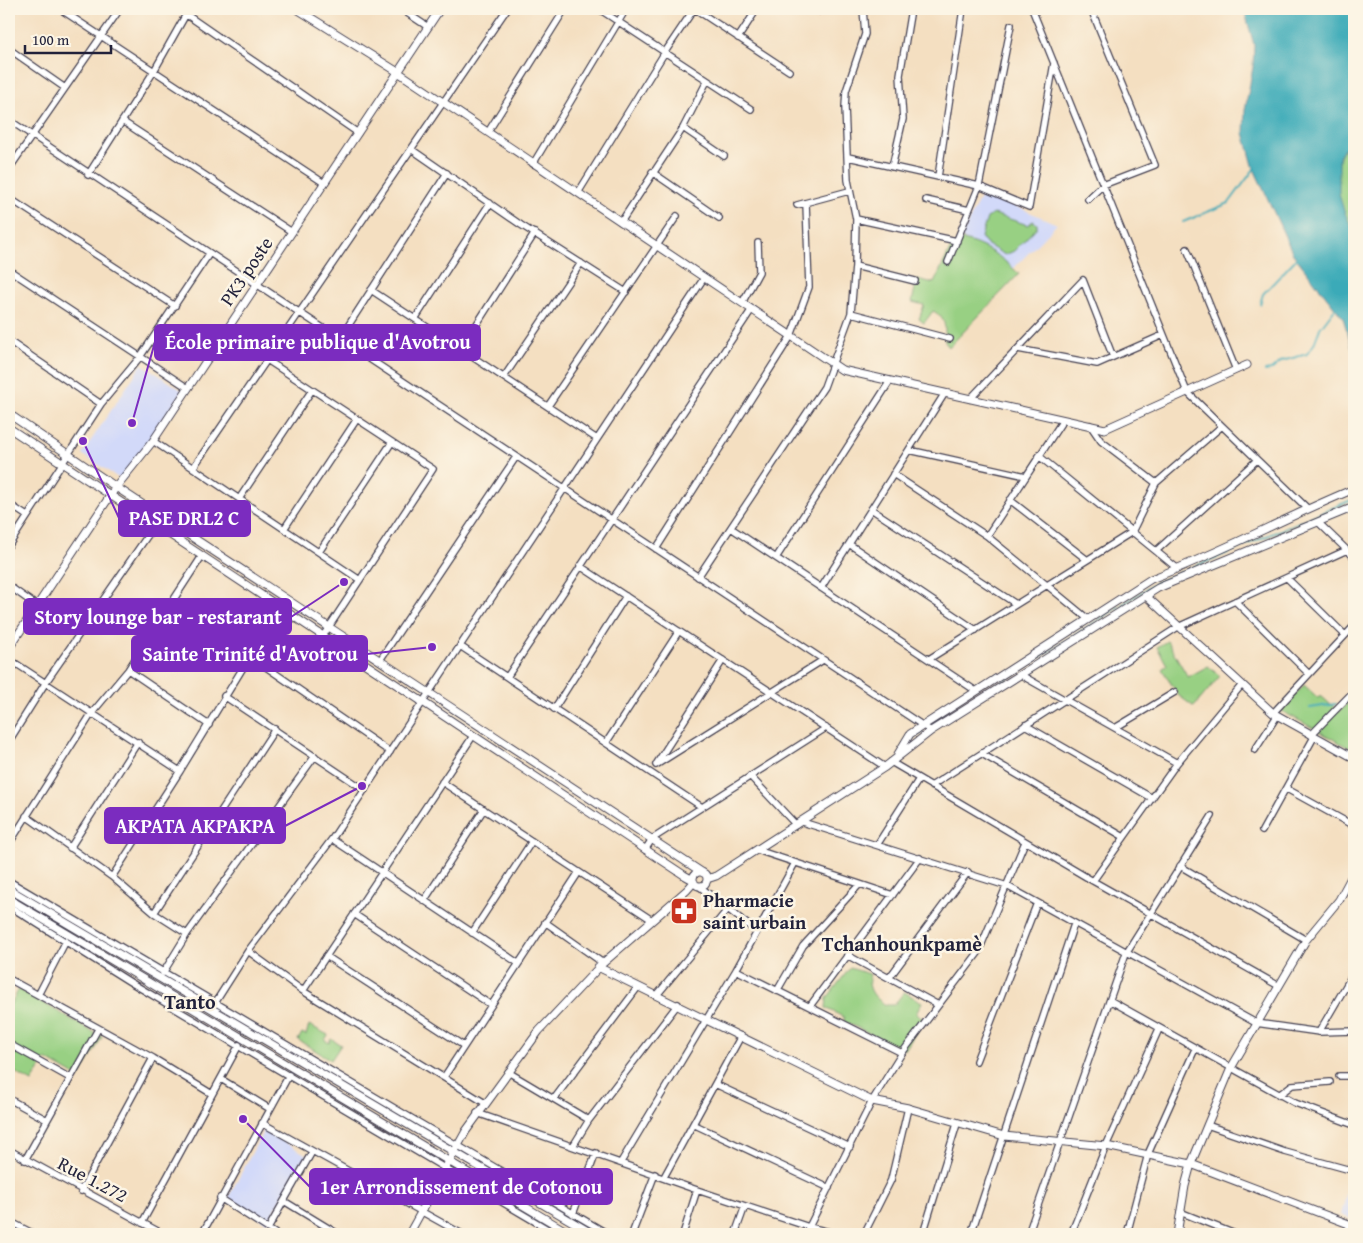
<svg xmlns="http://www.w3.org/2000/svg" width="1363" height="1243" font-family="'Gentium Book Plus',serif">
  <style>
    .built { fill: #d2d9f9 }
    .green { fill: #98d083; stroke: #5d795f }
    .water { fill: #3aaab8; stroke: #2e667a }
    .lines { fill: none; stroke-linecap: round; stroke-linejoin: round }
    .stream { stroke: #3aaab8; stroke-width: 2 }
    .minor-casing { stroke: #423e4f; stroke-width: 8 }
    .tertiary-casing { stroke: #423e4f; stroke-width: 9 }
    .minor { stroke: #fff; stroke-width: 5.5 }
    .tertiary { stroke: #fff; stroke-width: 7 }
    .labels { text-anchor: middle; stroke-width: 5; stroke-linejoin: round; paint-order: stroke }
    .street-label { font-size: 19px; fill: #22223b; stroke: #fcf5e5 }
    .poi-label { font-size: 19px; font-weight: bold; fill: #22223b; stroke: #fcf5e5; text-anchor: start }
    .neighbourhood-label { font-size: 20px; font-weight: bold; fill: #22223b; stroke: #fcf5e5 }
    .leader { fill: none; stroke: #7b2cbf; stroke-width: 2 }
    .callout-dot { fill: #7b2cbf; stroke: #fcf5e5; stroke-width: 2 }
    .callout { fill: #7b2cbf; stroke: #7b2cbf; stroke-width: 2 }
    .callout-label { font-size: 20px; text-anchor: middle; font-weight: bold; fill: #fff }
  </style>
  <rect width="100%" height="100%" fill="#fcf5e5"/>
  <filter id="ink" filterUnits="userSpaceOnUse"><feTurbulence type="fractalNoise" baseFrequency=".02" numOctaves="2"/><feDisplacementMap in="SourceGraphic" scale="10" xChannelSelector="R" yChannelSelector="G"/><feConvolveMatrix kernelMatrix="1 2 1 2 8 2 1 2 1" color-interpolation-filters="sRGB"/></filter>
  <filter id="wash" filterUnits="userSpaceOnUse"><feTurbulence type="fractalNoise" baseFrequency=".0096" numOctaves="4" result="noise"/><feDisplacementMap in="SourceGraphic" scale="20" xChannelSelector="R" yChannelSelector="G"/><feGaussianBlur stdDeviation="1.12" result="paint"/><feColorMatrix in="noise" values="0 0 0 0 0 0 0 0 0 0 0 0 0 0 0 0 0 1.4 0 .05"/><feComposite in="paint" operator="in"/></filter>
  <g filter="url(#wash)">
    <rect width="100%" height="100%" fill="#f4dfc1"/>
    <path class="built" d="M983,192L1057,224L1012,270L961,237Z
      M142,364L183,391L123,481L82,454Z
      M264,1130L307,1155L267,1223L228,1198Z
      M1351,1175L1354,1176V1220L1341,1215Z"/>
    <path class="green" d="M1348,146L1354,148V232C1348,221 1341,208 1339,195C1337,182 1335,152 1348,146Z
      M994,214L1028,225L1033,221L1037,224V227L1014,251L1005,255L986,244L981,237L987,218Z
      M960,239C985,245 1001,256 1019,274L949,347L945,342C945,329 947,318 933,311L924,323L919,319L924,305L912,302L917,279L934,283L951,247L956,248Z
      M1167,641L1188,677L1208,666L1220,676L1194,707L1178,695L1162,669L1167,665L1157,647Z
      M1304,685L1318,698L1321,696L1339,712L1354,696V743L1351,749L1280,710Z
      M850,968L870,974C866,988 874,998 886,1005H894L904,992L922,1002L916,1014L924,1019L905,1050L843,1021L845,1018L826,1008L827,998Z
      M19,989L102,1037L79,1078L46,1059L32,1082L9,1069V1007Z
      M309,1025L328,1035L325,1040L329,1043L331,1039L341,1045L331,1060L298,1040L302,1033L306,1035Z"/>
    <path class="water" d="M1244,9H1354V148L1348,146L1344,148L1339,156V194L1344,211L1354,232V354L1343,318L1293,254L1254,169L1244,133L1245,110L1253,67L1254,45Z"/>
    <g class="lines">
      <path class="stream" d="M1183,222L1229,203L1254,169
        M1260,304L1263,294L1296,259
        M1265,371L1271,370L1282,361L1307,354L1314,344L1320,328L1336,307
        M1310,708L1336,704
        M945,718L1156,583L1354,499
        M913,738L923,732"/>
    </g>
  </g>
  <g filter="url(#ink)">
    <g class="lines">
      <g class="minor-casing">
        <path id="minor" d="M60,9L324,183
          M401,9L428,27
          M599,9L751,109
          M695,9L789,71
          M1032,9L1187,392L1307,508
          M819,11L820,9
          M187,15L358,133
          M738,38L757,9
          M9,49L65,88
          M9,120L931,731
          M122,121L292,232
          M683,128L724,156
          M488,132L565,9
          M411,149L521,225L626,292
          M848,157L979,186L1029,207L1054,63
          M533,164L626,9
          M892,167L903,119L900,75L911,9
          M9,169L120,9
          M652,172L719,218
          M88,175L154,71L189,9
          M938,177L963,9
          M578,193L665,52L694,9
          M9,198L175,306
          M1088,199L1103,185L1155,165L1091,9
          M926,200L969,210
          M797,205L849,191
          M856,219L957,241
          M621,222L683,128L707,81
          M1187,249L1236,370
          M948,262L979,186L1011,25
          M855,266L915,281
          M9,270L188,388
          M371,290L597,439
          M742,303L759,272L758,243
          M851,313L950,339
          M415,319L490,203
          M339,340L447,173
          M9,341L101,404
          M461,349L535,233
          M1018,349L1097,364L1163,335
          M267,360L433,469L323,636
          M504,377L581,263
          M970,399L1083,280L1113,357
          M548,406L677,216
          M1090,425L1101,441L1156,483
          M153,441L360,580
          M909,450L1026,476
          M1039,456L1178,569
          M193,468L507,9
          M893,474L987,536L1088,619
          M239,499L312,390
          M1010,500L1086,559
          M9,504L27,516
          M871,509L1016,604
          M1318,522L1354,557
          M731,528L976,691
          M284,529L357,419
          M987,536L1063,420
          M849,544L976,630
          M9,545L101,404L140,357L209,254
          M656,549L791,336L809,287L806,203
          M1156,551L1257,460
          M319,552L392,442
          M776,558L890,381
          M580,566L885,767
          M698,577L824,387L851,313L855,266L856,219L848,180L845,107L846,91L865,34L863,9
          M1287,578L1345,635
          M9,586L37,606
          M821,588L945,393
          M1235,601L1309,674
          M170,605L250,656L390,752
          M460,646L702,807
          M9,659L180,771
          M929,659L1132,532L1156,483L1222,426
          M380,660L516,457
          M128,670L209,725
          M1021,675L1177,763
          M507,677L752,309
          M224,696L365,790
          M554,709L626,596
          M1273,713L1354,626
          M1025,725L1152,798
          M1115,728L1175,692
          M1311,735L1354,691
          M9,741L46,682L155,525
          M606,743L679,631
          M1255,750L1277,716
          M982,754L1124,837
          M891,762L1093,881L1279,986
          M657,763L723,660
          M656,765L823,660
          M750,776L796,825
          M442,782L652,920
          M931,786L1178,627L1347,550
          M1287,789L1354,826
          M26,816L112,877L154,913L187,934
          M802,822L1007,886L1256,1023L1319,1032L1354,1031
          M1262,831L1314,737
          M332,839L518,963
          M9,844L92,713L128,670L202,556
          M877,845L919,779
          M70,848L138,742
          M645,850L652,839L826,728
          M757,850L893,895
          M1180,866L1306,940
          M112,877L180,771L280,607
          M9,881L608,1234
          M1093,881L1177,763L1241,686
          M699,886L757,932
          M424,901L484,809
          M9,906L130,982L556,1234
          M154,913L275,729
          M354,914L491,1005
          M545,922L603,963
          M472,933L532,841
          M248,951L303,991L485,1103
          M847,955L938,1005
          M326,956L464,1046
          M736,970L902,1053
          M163,973L187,934L315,756
          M889,978L968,872
          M9,979L153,1058L212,1094
          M303,991L473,736
          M777,991L803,946L859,885
          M38,995L66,941
          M657,995L728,909
          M1111,1001L1295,1103L1354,1125
          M215,1003L248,951L332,839L704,278
          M810,1006L920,858
          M1319,1032L1354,972
          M9,1044L70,1078
          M976,1061L1037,903
          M508,1072L589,1120
          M1339,1076H1354
          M444,1077L579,872
          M221,1079L270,1109
          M715,1084L850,1147
          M1279,1095L1292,1085L1330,1082
          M9,1099L47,1120
          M554,1099L638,987
          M477,1113L697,1190L809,1227L837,1234
          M262,1123L462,1234
          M693,1124L829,1188
          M1207,1125L1285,1152L1354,1171
          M573,1146L589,1120L678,1004
          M9,1150L163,1234
          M25,1160L98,1029
          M621,1162L736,970L795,863
          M664,1177L741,1036
          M81,1191L153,1058
          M220,1198L276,1234
          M284,1201L338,1234
          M1180,1212L1235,1234
          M573,1214L596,1153
          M9,1221L34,1234
          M142,1223L239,1045
          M809,1227L872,1101L902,1053L978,953L1025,842
          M268,1229L312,1152
          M202,1234L289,1075
          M632,1234L655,1174
          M683,1234L697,1190
          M735,1234L745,1206
          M864,1234L891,1180L908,1108
          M923,1234L957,1124
          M971,1234L1074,924
          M1028,1234L1126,953L1212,816
          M1071,1234L1106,1146L1159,1029
          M1127,1234L1148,1154L1195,1049
          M1345,1234L1351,1225"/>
      </g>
      <g class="tertiary-casing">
        <path id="tertiary" d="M297,9L398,72L842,370L1105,429L1247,365
          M9,414L116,487L703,873
          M9,428L684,875L693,880
          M1146,596L1273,713L1354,758
          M9,648L116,487L153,441L440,9
          M898,754L910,734L1151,579C1220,553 1286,517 1354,489
          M693 879a7 7 0 1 1 14 0a7 7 0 1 1-14 0Z
          M707,879L716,876L885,767L931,731L1158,588L1354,507
          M9,889L593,1234
          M9,899L571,1234
          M598,967L872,1101L908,1108L1004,1136L1106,1146L1191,1164L1354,1226
          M409,1234L466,1131L539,1031L603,963L687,890L694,882
          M1177,1234L1185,1186L1191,1164L1231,1068L1306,940L1339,900L1354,872"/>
      </g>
      <use href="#minor" class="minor"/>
      <use href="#tertiary" class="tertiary"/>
    </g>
  </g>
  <defs>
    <g id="pharmacy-square" transform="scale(1.4375)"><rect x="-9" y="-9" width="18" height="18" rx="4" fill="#c8321e" stroke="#fcf5e5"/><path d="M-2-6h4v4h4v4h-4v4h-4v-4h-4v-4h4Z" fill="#fff"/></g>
  </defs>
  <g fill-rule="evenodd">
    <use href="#pharmacy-square" x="684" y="911"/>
  </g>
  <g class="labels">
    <g class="street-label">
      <text transform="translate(246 271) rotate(-56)" y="7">PK3 poste</text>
      <text transform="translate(93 1179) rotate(28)" y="7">Rue 1.272</text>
    </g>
    <g class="poi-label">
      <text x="703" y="907">Pharmacie<tspan x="703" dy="22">saint urbain</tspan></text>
    </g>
    <g class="neighbourhood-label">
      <text x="902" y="951">Tchanhounkpamè</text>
      <text x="190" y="1009">Tanto</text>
    </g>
  </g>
  <path class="leader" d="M132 423L155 342M83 441L119 518M344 582L291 617M432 647L367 654M362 786L285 826M243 1119L310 1187"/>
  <g class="callout-dot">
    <circle cx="132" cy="423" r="5"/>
    <circle cx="83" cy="441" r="5"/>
    <circle cx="344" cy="582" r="5"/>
    <circle cx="432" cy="647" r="5"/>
    <circle cx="362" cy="786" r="5"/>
    <circle cx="243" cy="1119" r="5"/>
  </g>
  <g class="callout">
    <rect x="155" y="325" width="325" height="35" rx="5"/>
    <rect x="119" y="501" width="131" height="35" rx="5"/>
    <rect x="24" y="599" width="267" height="35" rx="5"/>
    <rect x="132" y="636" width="235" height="35" rx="5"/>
    <rect x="105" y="808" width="180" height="35" rx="5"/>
    <rect x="310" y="1169" width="302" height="35" rx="5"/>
  </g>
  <g class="callout-label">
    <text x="318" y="349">École primaire publique d'Avotrou</text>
    <text x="184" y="525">PASE DRL2 C</text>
    <text x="158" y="624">Story lounge bar - restarant</text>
    <text x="250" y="661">Sainte Trinité d'Avotrou</text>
    <text x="195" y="833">AKPATA AKPAKPA</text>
    <text x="461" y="1194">1er Arrondissement de Cotonou</text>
  </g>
  <rect width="1363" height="1243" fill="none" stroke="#fcf5e5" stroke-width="30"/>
  <path d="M25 45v8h86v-8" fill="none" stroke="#22223b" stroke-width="2.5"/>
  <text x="32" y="45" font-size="15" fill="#22223b" stroke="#fcf5e5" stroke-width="4" paint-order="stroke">100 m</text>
</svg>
